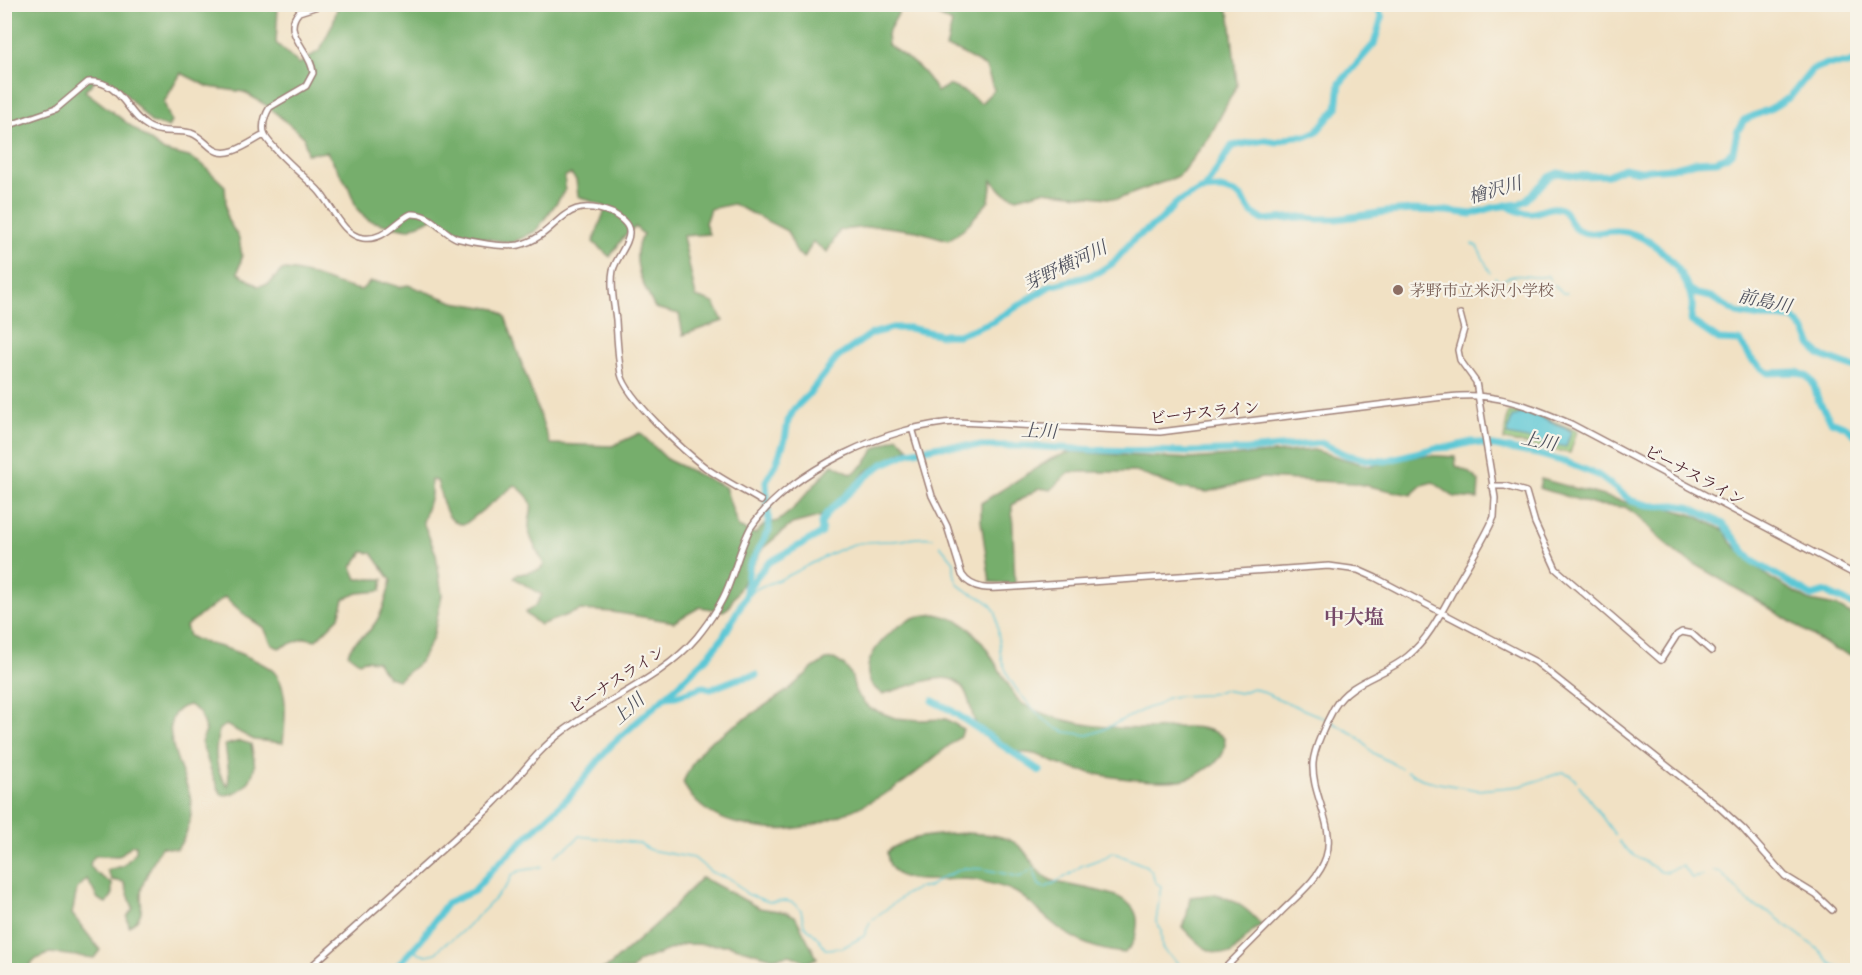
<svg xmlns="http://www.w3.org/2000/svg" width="1862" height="975" font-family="'Libre Caslon Text','Noto Serif JP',serif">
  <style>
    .green { fill: #93ca7c; stroke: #6e7454; stroke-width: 1.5 }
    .forest { fill: #76ae6c; stroke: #60664c; stroke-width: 1.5 }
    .water { fill: #5cc7d5; stroke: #537380; stroke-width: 1.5 }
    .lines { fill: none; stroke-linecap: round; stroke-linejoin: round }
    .stream { stroke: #5cc7d5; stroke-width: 1.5 }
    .river { stroke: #5cc7d5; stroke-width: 7 }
    .secondary-casing { stroke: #9e8078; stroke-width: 8 }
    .secondary { stroke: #fff; stroke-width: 5 }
    .education-dot { fill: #8d6e63; stroke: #f7f3e8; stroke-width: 2 }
    .labels { text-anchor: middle; stroke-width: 4.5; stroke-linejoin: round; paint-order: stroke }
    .education-label { font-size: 16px; fill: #785e54; stroke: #f7f3e8; text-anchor: start }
    .street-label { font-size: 16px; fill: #4a1f2b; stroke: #f7f3e8 }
    .water-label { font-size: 18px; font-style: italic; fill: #4f515e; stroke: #f7f3e8 }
    .quarter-label { font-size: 20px; font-weight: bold; fill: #754968; stroke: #f7f3e8 }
  </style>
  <rect width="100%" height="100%" fill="#f7f3e8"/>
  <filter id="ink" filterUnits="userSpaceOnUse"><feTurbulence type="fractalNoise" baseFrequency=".0167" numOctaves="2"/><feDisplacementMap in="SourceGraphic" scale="12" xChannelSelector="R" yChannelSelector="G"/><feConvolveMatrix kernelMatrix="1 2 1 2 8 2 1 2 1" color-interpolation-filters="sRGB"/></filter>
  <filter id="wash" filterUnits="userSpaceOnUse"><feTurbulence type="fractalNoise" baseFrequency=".008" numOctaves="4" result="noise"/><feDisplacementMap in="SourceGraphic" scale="24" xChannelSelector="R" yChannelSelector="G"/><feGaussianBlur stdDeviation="1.35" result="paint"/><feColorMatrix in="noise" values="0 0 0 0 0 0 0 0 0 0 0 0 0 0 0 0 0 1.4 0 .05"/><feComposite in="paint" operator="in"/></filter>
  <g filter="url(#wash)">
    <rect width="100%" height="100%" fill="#f1e1c4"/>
    <path class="green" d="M1508,412H1530L1577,431L1570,453L1504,440Z"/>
    <path class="forest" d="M5,5H276L278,7L276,43L299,64L320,50L333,23L338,5H903L887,34L888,45C911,61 923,67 937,92L949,85L965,92L981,103L994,90L986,67L958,51L946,48L952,23L937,15L925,5H1224L1230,16L1237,85L1210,136L1179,176L1118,199L1043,191L1017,198L1003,192L992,180L989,201L963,230L948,240L917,231L879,226L840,230L827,252L813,242L804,258L797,253L787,231L733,204L710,209L705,223L709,234L683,236L696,297L714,303L723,321L683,335L679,314L655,308C643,285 628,258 643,234L635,227L625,235L610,257L593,242L606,207L578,196L576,180L571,174L565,176V191L536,231L512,243L465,235L433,218L408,229L386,225L368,220L357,209L348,186L327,152L307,154L304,137L266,105L244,92L209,87L181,73L164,102L171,122L168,127L151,122L121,89L97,78L85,91L164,151L189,157L202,164L225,186L227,219L239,238L242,256L238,273L258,286L269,284L282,270C309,270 333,286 361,290L370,282L387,283L399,287L408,285L454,302L496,309L505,316L550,444L612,446L640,433L668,460L725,487L738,527L755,534L765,524L778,521L792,510L833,464L852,474C863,466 869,461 874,449L898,437L909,448L865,472L845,497L822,516L792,524L763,548L728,608L723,611L700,607L674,622L612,612L581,610L540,625L525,613L536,605L542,595L514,578L515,575L539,570L544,565C540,555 533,545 530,535C524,511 545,508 515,485L465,524C444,526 442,496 437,481L431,480V496L423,522L436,554L442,595L433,638L420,662L398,680L388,677L376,661L365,660L359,662L348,654C354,637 366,638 373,626C383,613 387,596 391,580L372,553L363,552L352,567L357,579H383L381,591L358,593L344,599L339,617L316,640L305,638L279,648L272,645L264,628L247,617L225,597L186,626L189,636C201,643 212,644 225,648C237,652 262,662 272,670C290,685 285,722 283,743L254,740L226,725L219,729C215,748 213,770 228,786L229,773L225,745L240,741L251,744C252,752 256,762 254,769C252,784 236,796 222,795C212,779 208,760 201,742L206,731L199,712L189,705C148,715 187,775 191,801C193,818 187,836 177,849L161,847C154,860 147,873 142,887C138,902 149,914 129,926L127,917L133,908L124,882L112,880L107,870L123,866L136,852V845H132L119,856H95L91,861L90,866L96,873L112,884V896L106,903L98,899L87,879L77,889L72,914L100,950L94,958L50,953L34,960L26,970H5Z
      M1314,450L1368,466L1423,455L1455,457L1456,466L1468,472L1479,481L1478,499L1454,497L1433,482L1422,485L1411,495L1353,483L1262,478L1207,492L1180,488L1136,472H1069L1051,490L1039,488L1012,505L1015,584L990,582L981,521V503L1051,459L1070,452L1190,459Z
      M1541,479L1633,504L1665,507L1696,516L1725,531L1731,543L1770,578L1810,601L1836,606L1857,618V657L1833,649L1763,604L1680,556L1655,534L1641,518L1625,507L1595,505L1539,488Z
      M936,614C943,616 952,618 958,621C983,635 994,663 1009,686C1012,690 1015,697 1019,701C1024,706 1033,709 1040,712C1074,726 1111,728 1148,729C1175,729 1200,721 1224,737C1229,757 1213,765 1198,774C1171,790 1093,775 1063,766C1054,763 1046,758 1038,755C1029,752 1019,753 1010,751C1001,749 990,741 983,735C968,721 974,689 953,680C938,673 899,690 882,694C846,671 886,630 913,618C919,615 929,615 936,614Z
      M834,659L844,665L851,674L856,693L869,708L895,718L920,720L946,719L963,729L961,736C941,751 924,768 904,782C876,801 823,827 790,829C771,831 753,827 735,823C713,817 692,804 683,782C690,767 696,755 708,743L787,691L813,668L826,660Z
      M966,833C986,834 1012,834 1025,852C1034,864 1038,875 1053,881C1077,890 1142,888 1137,926C1136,938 1133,947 1124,953C1094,950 1072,940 1050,921C1038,911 1028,899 1015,892C1004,886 991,884 980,881C952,872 889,898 887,852C909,834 939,835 966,833Z
      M701,878L711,882L759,908L785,912L795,916L817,958L807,962L790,955L773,958L728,945L684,944L638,962L632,970H601L609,966L662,919Z
      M1216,894C1236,901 1249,909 1262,926L1255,929L1231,954C1206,954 1198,944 1182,927L1186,920L1190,897Z"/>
    <path class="water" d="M1523,413L1539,417L1571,431L1566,447L1507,435L1512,417Z"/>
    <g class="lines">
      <path class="stream" d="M1472,244L1477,246L1490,272
        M1495,277L1499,283C1519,268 1527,281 1548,276L1551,280
        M1554,285L1563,293H1567
        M940,545L954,562C951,601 984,587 996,613L1001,658L1009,678L1019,693L1042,718L1056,728L1066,732L1088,735L1100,731L1147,708L1158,705L1167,698L1177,696L1206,695L1223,690L1240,693L1253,688L1326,719
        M745,598C751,595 754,590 760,587C767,584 774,582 781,579C805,568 826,554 851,545C859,542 883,541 892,541C908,540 916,536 933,538
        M1330,721L1357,736L1373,753L1401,768
        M1407,771L1422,779L1438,783L1478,790L1521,786L1563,772L1570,775L1576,781
        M1579,785L1615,835
        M1619,841C1629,855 1647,862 1661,872H1665L1682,866L1692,878L1703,876
        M555,856C563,849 573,845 579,836L639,843L650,850L694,858L711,872L732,880L747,894L769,902L787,901L793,903L801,910L804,925L819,939L825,949L842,948L864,936L870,922
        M1033,868L1039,885L1045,888L1072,873L1081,866L1106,857L1112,852L1146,866L1152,872L1155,882L1161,886L1156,922L1161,930L1162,948C1169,956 1178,961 1183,970
        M1713,871L1720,872L1752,905L1769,912L1819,950L1830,963L1842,970
        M873,919L906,894L918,888L929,887L941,878L964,868L983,869L1020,877L1029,871
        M412,951L427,955L436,953L442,946L458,935L486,908L508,884L512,875L519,871L542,867"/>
      <path class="river" d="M1204,190L1232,146L1265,140L1277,142L1294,136H1307L1316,132L1337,108L1340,83L1374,44L1382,17L1375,4
        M1506,205C1514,210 1523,214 1533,213C1544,211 1555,203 1565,212C1569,219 1570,225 1578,230C1591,237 1601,231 1615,231C1650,231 1686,268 1692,302C1693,308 1691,314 1691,321L1719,340L1740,341L1752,360L1768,373L1797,372L1808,377L1813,383L1819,402L1831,421L1846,427L1858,437
        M1688,289L1697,294L1711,297L1737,313L1760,317L1793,318L1805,331L1812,346L1819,355L1858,369
        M746,592L749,567L769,530L766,481L776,464L785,439L788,421L794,409L809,394L837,358L871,334L892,328H909L942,335H958L992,322L1050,286L1082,278L1099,272L1113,263L1134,239L1160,221L1176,203L1201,190L1221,189L1235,193L1241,197L1252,213L1263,220L1300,217L1316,219H1337L1386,212L1412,210L1447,211L1472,214L1495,207L1519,204L1526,200L1549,177L1558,173L1577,176L1608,175L1624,168L1638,171L1672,168L1695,162L1716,161L1726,157L1733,151L1737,132L1744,120L1770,109L1790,97L1812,70L1827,64H1848L1858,59
        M665,697L676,696L703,687L711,689L737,679L756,675
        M933,701L949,709L1040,771
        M394,970L421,940L447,903L474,891L493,869L569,797L611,745L683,681L709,655L723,637L757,576L768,563L822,533L821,524L827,513L867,476L883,464L910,452L940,446H1027L1096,450L1191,452L1247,450L1321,443L1347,455L1369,460L1385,461L1436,448L1451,447L1472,442L1537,454L1568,463L1598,475L1632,501L1652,506L1675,505L1689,507L1723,524L1751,560L1812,596L1825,592L1858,607"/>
    </g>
  </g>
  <g filter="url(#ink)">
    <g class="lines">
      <g class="secondary-casing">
        <path id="secondary" d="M324,4L299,12C280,33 312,51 313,73L306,86L270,107C265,115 262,123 264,133C266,144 307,179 317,189C331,203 342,236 363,238C385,241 394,222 411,214C431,213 439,230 456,238C472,242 504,248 519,245C561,235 559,193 612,213C619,217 629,223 629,232C630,243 616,258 613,270C610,286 614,303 616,320C617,338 618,357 621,374C626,398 686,453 706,468C723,480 743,490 761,501
          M4,127L56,109L88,82C121,79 126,115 149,127C162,134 177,129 191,133C200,136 206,144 213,149C228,160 250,142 264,135
          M912,428L932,496L947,526L962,575C974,593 997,588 1016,587L1329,566L1358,570L1376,578L1536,662L1719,807L1743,829L1785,876L1816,895L1832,910
          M1492,486H1505L1526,492L1535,523L1556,569L1661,660L1677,635L1682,632L1692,634L1711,651
          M307,970L492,805C516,782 535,752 562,732C604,700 663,678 697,637C709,622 721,605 728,587C736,567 741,545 751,527C790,470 891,424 958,422L1160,432L1435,398C1449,397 1463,395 1477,396C1511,398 1541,411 1571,424L1858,576
          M1223,970C1242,951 1261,932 1281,912C1297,896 1319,879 1326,857C1336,825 1311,795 1313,763C1314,748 1327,721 1334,708C1350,680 1385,676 1408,656C1432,636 1445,604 1461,577C1472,558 1485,538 1494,517L1495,498L1476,382L1460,360L1458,350L1464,329L1460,314"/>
      </g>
      <use href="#secondary" class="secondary"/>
    </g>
  </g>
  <circle class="education-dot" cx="1398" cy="290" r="6"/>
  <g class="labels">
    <g class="education-label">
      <text x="1410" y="296">茅野市立米沢小学校</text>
    </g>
    <g class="street-label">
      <text transform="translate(1205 412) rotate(-6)" y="6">ビーナスライン</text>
      <text transform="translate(1695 475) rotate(28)" y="6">ビーナスライン</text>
      <text transform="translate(617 679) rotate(-33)" y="6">ビーナスライン</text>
    </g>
    <g class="water-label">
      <text transform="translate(1495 190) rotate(-16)" y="6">檜沢川</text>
      <text transform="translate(1065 266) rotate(-26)" y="6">芽野横河川</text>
      <text transform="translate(1765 301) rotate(12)" y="6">前島川</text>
      <text transform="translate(1039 431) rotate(2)" y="6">上川</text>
      <text transform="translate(1539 441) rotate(12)" y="6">上川</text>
      <text transform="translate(628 709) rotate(-42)" y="6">上川</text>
    </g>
    <g class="quarter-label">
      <text x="1354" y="624">中大塩</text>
    </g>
  </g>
  <rect width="1862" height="975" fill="none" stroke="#f7f3e8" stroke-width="24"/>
</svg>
